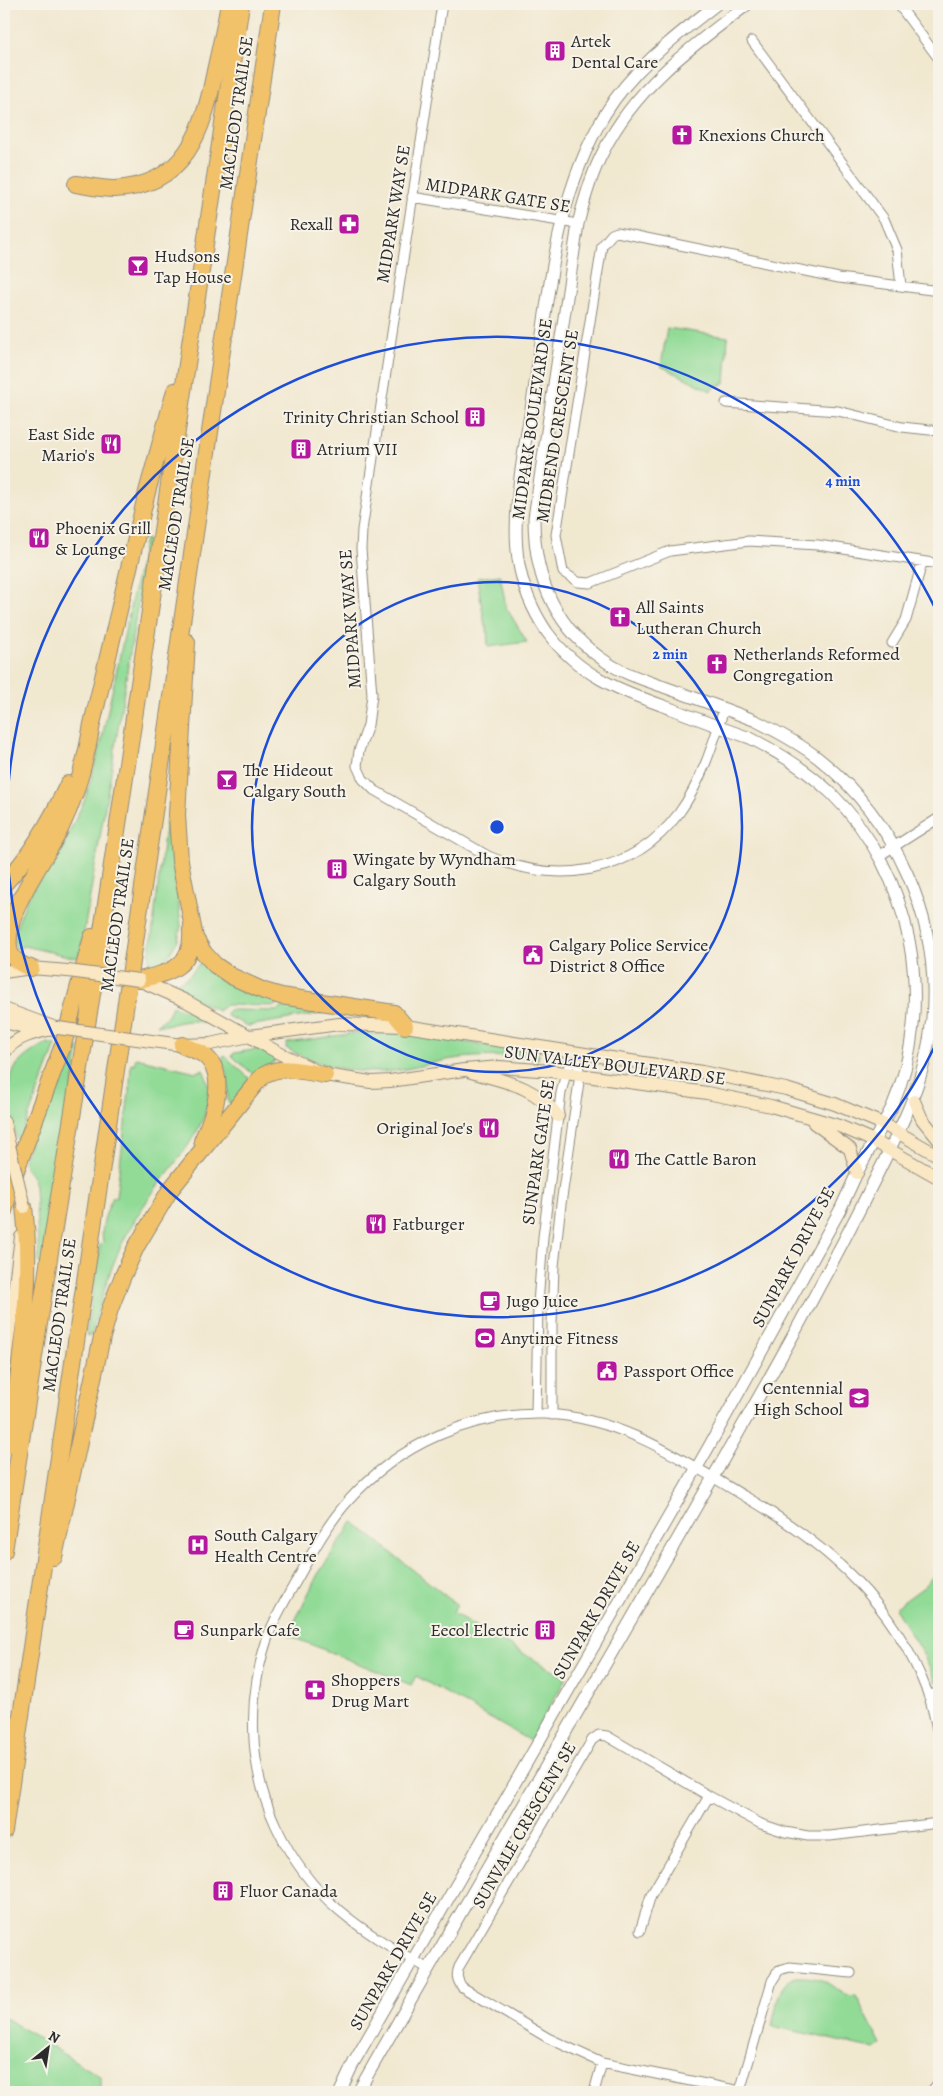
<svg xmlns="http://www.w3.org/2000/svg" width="943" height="2096" font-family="Alegreya,serif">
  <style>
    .green { fill: #92db97; stroke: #5e8361 }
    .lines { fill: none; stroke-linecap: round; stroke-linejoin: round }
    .minor-casing { stroke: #8e8a7e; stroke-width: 11 }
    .tertiary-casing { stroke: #8e8a7e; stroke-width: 13 }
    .secondary-casing { stroke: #8e8a7e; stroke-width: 14 }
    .motorway-casing { stroke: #8e8a7e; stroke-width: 18 }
    .minor { stroke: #fff; stroke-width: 9 }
    .tertiary { stroke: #fff; stroke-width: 11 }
    .secondary { stroke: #fae7c3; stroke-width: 12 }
    .motorway { stroke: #f2c26a; stroke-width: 16 }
    .secondary-bridge-casing { stroke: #8e8a7e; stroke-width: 14; stroke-linecap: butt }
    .secondary-bridge { stroke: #fae7c3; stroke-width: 12 }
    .ring { fill: none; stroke: #1d4ed8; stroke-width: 2.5 }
    .labels { text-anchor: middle; stroke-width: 4; stroke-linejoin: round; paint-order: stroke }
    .poi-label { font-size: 18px; fill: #2b2b2b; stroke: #f7f3e8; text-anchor: start }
    .street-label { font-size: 18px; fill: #2b2b2b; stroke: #f7f3e8 }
    .centre { fill: #1d4ed8; stroke: #f7f3e8; stroke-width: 2.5 }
    .ring-label { font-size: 15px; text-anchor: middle; font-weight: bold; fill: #1d4ed8; stroke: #f7f3e8; stroke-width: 4; stroke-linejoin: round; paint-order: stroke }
  </style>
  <rect width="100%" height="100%" fill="#f7f3e8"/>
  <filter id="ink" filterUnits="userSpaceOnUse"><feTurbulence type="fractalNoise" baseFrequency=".02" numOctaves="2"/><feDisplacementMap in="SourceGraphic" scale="10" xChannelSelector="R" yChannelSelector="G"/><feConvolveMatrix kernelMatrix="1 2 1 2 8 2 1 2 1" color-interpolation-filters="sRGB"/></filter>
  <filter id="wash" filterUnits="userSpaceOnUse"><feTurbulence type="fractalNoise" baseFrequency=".0096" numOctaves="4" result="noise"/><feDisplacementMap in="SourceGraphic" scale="20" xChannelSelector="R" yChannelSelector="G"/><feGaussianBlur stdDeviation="1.12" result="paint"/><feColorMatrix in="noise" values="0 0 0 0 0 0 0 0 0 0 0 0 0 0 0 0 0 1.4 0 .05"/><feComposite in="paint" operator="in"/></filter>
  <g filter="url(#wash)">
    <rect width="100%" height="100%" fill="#f1e8d0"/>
    <path class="green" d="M667,328L728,337L725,384L714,387L711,391L661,366Z
      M145,539L148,540L112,766L81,949L77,958L24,946L16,949L13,936L27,899L53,859L55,860L58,856L85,799L100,747Z
      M500,575L506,607L527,642L488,647L487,626H485L477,578Z
      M166,819L169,823L181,926L178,940L161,968L148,969Z
      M199,964H204L278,1002L275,1006L226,1005L218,1011L175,989V984L188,977Z
      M284,1003L323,1008V1013L248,1026L227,1016L226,1013L229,1010H235L276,1011L282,1008Z
      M172,1006L189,1011L212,1023C204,1024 197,1020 188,1021C177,1022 168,1026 157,1025L168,1016Z
      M355,1033L415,1034L539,1054L538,1059C510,1056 481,1055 453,1059C433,1062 413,1069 393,1071C356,1075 318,1066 286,1048L287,1043Z
      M47,1043L56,1045L18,1144C12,1120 0,1086 18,1064C25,1055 37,1049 47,1043Z
      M68,1046L79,1048L43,1264H39L35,1186C33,1175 26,1172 23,1160Z
      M259,1049L275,1057L274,1062L254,1075L232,1056L234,1053Z
      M224,1055L250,1079L233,1104L228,1102V1078L222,1060Z
      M136,1058L196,1072L203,1070C224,1109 181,1155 159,1184C148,1199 137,1215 128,1232C110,1265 101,1300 91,1336L86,1335L100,1245L103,1242C100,1228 106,1211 113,1197H116L130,1084L131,1063L134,1064Z
      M353,1522L457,1605L453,1613L566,1678L530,1741L416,1676L411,1685L288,1635L318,1574Z
      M939,1570V1683L936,1682L924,1656L895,1608L921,1589Z
      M796,1977C805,1977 815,1977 824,1981C836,1987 841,1996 856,1996L881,2044L875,2049L772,2026C776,2009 777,1982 796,1977Z
      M4,2017L101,2077V2092H4Z"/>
  </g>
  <g filter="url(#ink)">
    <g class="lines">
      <g class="minor-casing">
        <path id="minor" d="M442,4L362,530L361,549L372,695L368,725L359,751L357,766L363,779L374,790L488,856C556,885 632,876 679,813C701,783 713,744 724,709
          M898,4L939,59
          M752,41L884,219L897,250L901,286
          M412,197L578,224
          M939,291L839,278L617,232L612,234L602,246L556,535L563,572L578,582L590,583L670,551L749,541L818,545L939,564
          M726,403L838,411L902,427L939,431
          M892,643L906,620L922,563
          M879,856L939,818
          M536,1414L538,1304L543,1237L561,1093L566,1073L575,1052
          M552,1415V1324L554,1266L561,1204L580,1075L575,1052
          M928,1695L939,1693
          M640,1931L651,1895L709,1796
          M429,1969C359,1929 311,1901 276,1826C247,1765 247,1693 270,1631C278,1612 288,1595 298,1578C313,1551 328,1523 349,1500C398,1445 471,1412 545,1414C620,1417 683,1460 746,1497C828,1545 894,1603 928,1694C933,1708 936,1724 939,1739
          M740,2091L772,1981L779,1970L790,1967L851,1973
          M594,2092L602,2063
          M745,2092L602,2063L548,2038L462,1987C457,1980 456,1975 459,1967L592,1740L599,1735L607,1736L709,1796L761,1824L785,1832L808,1836H830L939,1823
          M931,2092L939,2082"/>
      </g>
      <g class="tertiary-casing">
        <path id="tertiary" d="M340,2092L354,2062L707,1450L840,1210L857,1173L892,1107C937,1003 913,874 832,794C808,771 780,753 750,738C724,729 698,719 672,709C622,691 580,677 547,632C532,610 522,585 518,559C511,510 525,446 533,397C548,302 554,198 605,114C633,68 676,36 717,4
          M358,2092C489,1861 626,1632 757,1400C794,1335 829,1270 863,1203C893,1142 926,1087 932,1018C941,919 895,819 818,758C799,743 778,732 756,721C726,709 695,698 664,687C645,680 624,674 608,663C555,629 534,579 534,518L578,224C584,200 591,175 603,152C635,87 692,46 748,4"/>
      </g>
      <g class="secondary-casing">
        <path id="secondary" d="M4,972L31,968L68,971
          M139,980L186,1001L279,1053L325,1075L371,1082L390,1081L464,1070L500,1067L551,1071L707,1093L771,1106L839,1126L874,1141L939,1178
          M4,1009L53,1027
          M4,1022L28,1028H38
          M144,1040L182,1045L210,1044L250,1036L339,1024L405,1026L702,1072L786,1089L835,1104L883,1124L939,1156
          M4,1053C16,1035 38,1032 58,1028
          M471,1072C506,1082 534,1085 558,1116
          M914,1101L922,1119L939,1140
          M4,1122L9,1145
          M814,1123L850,1149L857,1173
          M4,1369L21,1237"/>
      </g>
      <g class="motorway-casing">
        <path id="motorway" d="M76,184C88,186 101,189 114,189C186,186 203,131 215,71C220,49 225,26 229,4
          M187,642L177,815L180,861L195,938L204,953L215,965L231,976L264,991L281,996L394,1013L405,1026
          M4,884C32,854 51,821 68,784
          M31,968C22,966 14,960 10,953C0,914 46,861 61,827C77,794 86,760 92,724L147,492L175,391
          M139,980C169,973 194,967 191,930
          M182,1045C188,1048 195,1050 201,1053C231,1072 213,1117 202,1141
          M4,1211L12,1181L63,1045L92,937
          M10,1444C19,1366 34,1286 24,1207
          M4,1551L50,1252L99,951L241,4
          M54,1557L102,1337L110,1309L122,1278L136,1247L170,1190L257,1082L264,1075C283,1064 305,1072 325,1075
          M4,1831L273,4"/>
      </g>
      <use href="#minor" class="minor"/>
      <use href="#tertiary" class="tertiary"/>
      <use href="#secondary" class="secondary"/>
      <use href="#motorway" class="motorway"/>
      <g class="secondary-bridge-casing">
        <path id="secondary-bridge" d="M68,971L139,980
          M58,1028L144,1040
          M9,1145L24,1207"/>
      </g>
      <use href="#secondary-bridge" class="secondary-bridge"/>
    </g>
  </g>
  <g class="ring">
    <circle cx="497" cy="827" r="245"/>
    <path d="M937 1042A490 490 0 1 1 937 612"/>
  </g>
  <defs>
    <g id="building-square" transform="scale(1.125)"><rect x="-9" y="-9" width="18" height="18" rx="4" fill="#b5179e" stroke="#f7f3e8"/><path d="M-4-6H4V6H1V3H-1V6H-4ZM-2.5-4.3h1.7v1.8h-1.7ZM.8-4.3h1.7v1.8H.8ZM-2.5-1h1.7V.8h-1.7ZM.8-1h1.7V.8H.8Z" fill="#fff"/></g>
    <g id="church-square" transform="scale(1.125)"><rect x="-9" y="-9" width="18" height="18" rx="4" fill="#b5179e" stroke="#f7f3e8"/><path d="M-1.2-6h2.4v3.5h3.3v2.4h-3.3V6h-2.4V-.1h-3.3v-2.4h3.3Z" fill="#fff"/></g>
    <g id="pharmacy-square" transform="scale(1.125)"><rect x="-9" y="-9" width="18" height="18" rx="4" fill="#b5179e" stroke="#f7f3e8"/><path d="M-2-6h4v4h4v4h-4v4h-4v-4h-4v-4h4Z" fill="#fff"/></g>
    <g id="bar-square" transform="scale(1.125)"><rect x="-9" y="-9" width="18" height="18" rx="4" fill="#b5179e" stroke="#f7f3e8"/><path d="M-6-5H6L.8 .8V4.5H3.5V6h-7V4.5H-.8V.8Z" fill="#fff"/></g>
    <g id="restaurant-square" transform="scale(1.125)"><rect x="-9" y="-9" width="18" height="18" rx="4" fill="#b5179e" stroke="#f7f3e8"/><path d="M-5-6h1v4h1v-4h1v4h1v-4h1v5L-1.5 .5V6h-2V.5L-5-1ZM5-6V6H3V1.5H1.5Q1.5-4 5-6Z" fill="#fff"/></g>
    <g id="civic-square" transform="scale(1.125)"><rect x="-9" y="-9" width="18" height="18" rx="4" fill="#b5179e" stroke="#f7f3e8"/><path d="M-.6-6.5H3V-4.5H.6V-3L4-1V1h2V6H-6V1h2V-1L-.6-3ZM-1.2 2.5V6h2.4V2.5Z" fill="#fff"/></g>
    <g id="cafe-square" transform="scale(1.125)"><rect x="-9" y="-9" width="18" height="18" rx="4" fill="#b5179e" stroke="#f7f3e8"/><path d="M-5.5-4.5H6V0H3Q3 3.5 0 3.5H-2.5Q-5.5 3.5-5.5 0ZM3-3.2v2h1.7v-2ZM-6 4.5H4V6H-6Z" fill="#fff"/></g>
    <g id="stadium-square" transform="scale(1.125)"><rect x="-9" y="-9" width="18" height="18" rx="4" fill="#b5179e" stroke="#f7f3e8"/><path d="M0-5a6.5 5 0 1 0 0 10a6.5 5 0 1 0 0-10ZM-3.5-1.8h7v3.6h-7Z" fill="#fff"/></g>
    <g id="school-square" transform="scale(1.125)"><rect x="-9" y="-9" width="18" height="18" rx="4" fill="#b5179e" stroke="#f7f3e8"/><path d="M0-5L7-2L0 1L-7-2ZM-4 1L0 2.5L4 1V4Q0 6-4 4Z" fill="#fff"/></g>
    <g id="hospital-square" transform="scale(1.125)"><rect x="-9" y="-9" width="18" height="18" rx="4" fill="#b5179e" stroke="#f7f3e8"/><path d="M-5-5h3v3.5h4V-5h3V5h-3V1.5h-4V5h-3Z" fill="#fff"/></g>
  </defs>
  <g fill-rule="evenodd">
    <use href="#building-square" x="555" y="51"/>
    <use href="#church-square" x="682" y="135"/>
    <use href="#pharmacy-square" x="349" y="224"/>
    <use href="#bar-square" x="138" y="266"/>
    <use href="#building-square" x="475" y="417"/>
    <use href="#restaurant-square" x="111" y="444"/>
    <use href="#building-square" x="301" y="449"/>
    <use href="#restaurant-square" x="39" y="538"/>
    <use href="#church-square" x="620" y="617"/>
    <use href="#church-square" x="717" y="664"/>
    <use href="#bar-square" x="227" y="780"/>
    <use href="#building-square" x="337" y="869"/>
    <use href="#civic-square" x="533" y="955"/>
    <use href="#restaurant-square" x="489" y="1128"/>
    <use href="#restaurant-square" x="619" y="1159"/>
    <use href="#restaurant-square" x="376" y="1224"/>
    <use href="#cafe-square" x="490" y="1301"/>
    <use href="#stadium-square" x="485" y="1338"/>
    <use href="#civic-square" x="607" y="1371"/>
    <use href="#school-square" x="859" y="1398"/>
    <use href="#hospital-square" x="198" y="1545"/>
    <use href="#cafe-square" x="184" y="1630"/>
    <use href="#building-square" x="545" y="1630"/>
    <use href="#pharmacy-square" x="315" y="1690"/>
    <use href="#building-square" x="223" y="1891"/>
  </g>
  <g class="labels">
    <g class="poi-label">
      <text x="571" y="47">Artek<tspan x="571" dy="21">Dental Care</tspan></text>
      <text x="698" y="141">Knexions Church</text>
      <text x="333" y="230" text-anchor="end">Rexall</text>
      <text x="154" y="262">Hudsons<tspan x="154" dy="21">Tap House</tspan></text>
      <text x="459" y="423" text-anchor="end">Trinity Christian School</text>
      <text x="95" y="440" text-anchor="end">East Side<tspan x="95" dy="21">Mario's</tspan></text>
      <text x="317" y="455">Atrium VII</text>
      <text x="55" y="534">Phoenix Grill<tspan x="55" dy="21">&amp; Lounge</tspan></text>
      <text x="636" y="613">All Saints<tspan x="636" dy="21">Lutheran Church</tspan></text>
      <text x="733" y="660">Netherlands Reformed<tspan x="733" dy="21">Congregation</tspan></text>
      <text x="243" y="776">The Hideout<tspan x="243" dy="21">Calgary South</tspan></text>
      <text x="353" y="865">Wingate by Wyndham<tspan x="353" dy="21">Calgary South</tspan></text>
      <text x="549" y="951">Calgary Police Service<tspan x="549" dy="21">District 8 Office</tspan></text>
      <text x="473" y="1134" text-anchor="end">Original Joe's</text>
      <text x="635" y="1165">The Cattle Baron</text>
      <text x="392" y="1230">Fatburger</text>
      <text x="506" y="1307">Jugo Juice</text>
      <text x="501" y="1344">Anytime Fitness</text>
      <text x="623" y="1377">Passport Office</text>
      <text x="843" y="1394" text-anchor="end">Centennial<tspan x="843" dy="21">High School</tspan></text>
      <text x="214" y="1541">South Calgary<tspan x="214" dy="21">Health Centre</tspan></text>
      <text x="200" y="1636">Sunpark Cafe</text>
      <text x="529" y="1636" text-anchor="end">Eecol Electric</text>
      <text x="331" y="1686">Shoppers<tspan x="331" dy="21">Drug Mart</tspan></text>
      <text x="239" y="1897">Fluor Canada</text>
    </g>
    <g class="street-label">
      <text transform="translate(236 113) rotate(-82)" y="6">MACLEOD TRAIL SE</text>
      <text transform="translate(498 195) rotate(9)" y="6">MIDPARK GATE SE</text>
      <text transform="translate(393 214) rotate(-81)" y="6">MIDPARK WAY SE</text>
      <text transform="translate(532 419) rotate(-82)" y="6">MIDPARK BOULEVARD SE</text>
      <text transform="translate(557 426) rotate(-81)" y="6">MIDBEND CRESCENT SE</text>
      <text transform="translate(176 514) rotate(-81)" y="6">MACLEOD TRAIL SE</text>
      <text transform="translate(350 619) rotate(-94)" y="6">MIDPARK WAY SE</text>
      <text transform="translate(117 915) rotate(-82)" y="6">MACLEOD TRAIL SE</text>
      <text transform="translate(615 1065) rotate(7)" y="6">SUN VALLEY BOULEVARD SE</text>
      <text transform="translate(538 1152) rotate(-82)" y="6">SUNPARK GATE SE</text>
      <text transform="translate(793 1257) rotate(-62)" y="6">SUNPARK DRIVE SE</text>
      <text transform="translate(59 1315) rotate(-82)" y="6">MACLEOD TRAIL SE</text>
      <text transform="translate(596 1610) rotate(-60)" y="6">SUNPARK DRIVE SE</text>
      <text transform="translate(524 1825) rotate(-60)" y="6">SUNVALE CRESCENT SE</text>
      <text transform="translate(393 1961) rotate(-60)" y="6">SUNPARK DRIVE SE</text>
    </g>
  </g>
  <circle cx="497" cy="827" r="8" class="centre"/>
  <g class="ring-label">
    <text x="843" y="486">4 min</text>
    <text x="670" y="659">2 min</text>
  </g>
  <rect width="943" height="2096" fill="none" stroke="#f7f3e8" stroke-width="20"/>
  <g transform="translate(48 2048) rotate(30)" stroke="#f7f3e8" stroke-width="4" paint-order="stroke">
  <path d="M0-4L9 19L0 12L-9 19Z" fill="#2b2b2b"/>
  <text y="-8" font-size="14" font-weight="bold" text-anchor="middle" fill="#2b2b2b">N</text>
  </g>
</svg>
